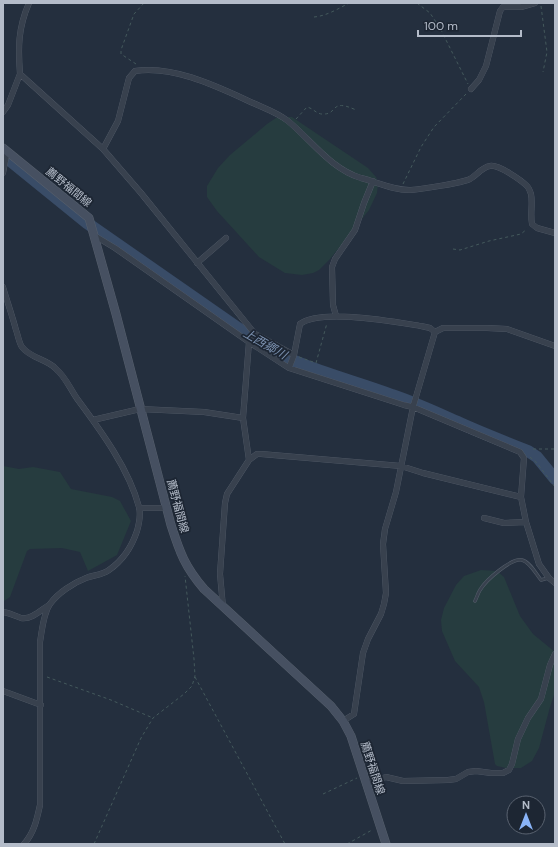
<svg xmlns="http://www.w3.org/2000/svg" width="558" height="847" font-family="'DM Sans','Noto Sans JP',sans-serif">
  <style>
    .green { fill: #263c3f }
    .lines { fill: none; stroke-linecap: round; stroke-linejoin: round }
    .river { stroke: #394c67; stroke-width: 12 }
    .lane-casing { stroke: #565f6c; stroke-width: 3.5 }
    .street-casing { stroke: #565f6c; stroke-width: 6 }
    .secondary-casing { stroke: #565f6c; stroke-width: 9 }
    .path { stroke: #44595c; stroke-width: 1; stroke-dasharray: 3 3; stroke-linecap: butt }
    .lane { stroke: #38414e; stroke-width: 2.5 }
    .street { stroke: #38414e; stroke-width: 5.5 }
    .secondary { stroke: #465061; stroke-width: 8 }
    .labels { text-anchor: middle; stroke-width: 3.5; stroke-linejoin: round; paint-order: stroke }
    .street-label { font-size: 11px; fill: #b4bcc9; stroke: #1d2633 }
    .water-label { font-size: 12px; font-style: italic; fill: #7c92b1; stroke: #1d2633 }
  </style>
  <rect width="100%" height="100%" fill="#242f3e"/>
  <path class="green" d="M281,117H292L368,168L376,177L378,183L377,193L369,210L330,259L319,270L313,273L302,275L285,273L259,257L217,211L207,197V186L218,168L230,155L267,124L276,118Z
    M3,466L19,469L33,467L60,472L71,489L112,497L120,501L131,521L117,555L88,571L80,552L62,548L30,549L27,551L10,597L4,601L3,599Z
    M481,570L497,571L504,577L520,616L533,634L555,652V692L550,707L539,748L532,761L521,768H506L497,766L495,764L484,702L479,687L455,661L442,631L441,620L444,608L456,585L464,576Z"/>
  <g class="lines">
    <path class="river" d="M3,155L87,223L264,346C304,369 349,379 392,395C416,403 437,413 460,423C482,433 505,442 528,451L537,457L555,479"/>
    <g class="lane-casing">
      <path id="lane" d="M475,601C477,597 478,593 480,590C486,580 511,558 522,560C530,562 536,574 541,580L548,578"/>
    </g>
    <g class="street-casing">
      <path id="street" d="M29,3C18,28 18,48 20,74L103,149L141,193L255,334L294,355
        M471,89L479,80L486,66L500,11L503,7H521L535,3
        M3,112L8,105L20,74
        M103,149L118,121L129,78L135,71C174,65 218,87 253,103C264,108 278,113 288,121C311,140 331,169 361,178C377,182 395,191 411,190C422,189 462,183 470,179C477,175 482,167 490,166C498,164 521,180 527,186C529,188 530,191 531,194C533,203 530,214 532,224L537,228L555,233
        M3,173L7,152
        M95,236L115,248L249,342L289,368L404,405L413,407L520,452L524,458L521,497L526,522L539,564L549,578L555,583
        M197,263L226,238
        M3,287C7,301 12,315 16,330C18,335 19,343 22,347C30,358 46,359 55,368C66,377 70,389 78,400C101,431 129,469 139,507C141,515 139,524 137,531C132,546 122,561 109,570C102,575 94,575 86,578C73,583 58,593 50,604C43,614 42,631 40,642V805C37,819 34,833 24,844
        M336,316L333,305L332,267L335,259L355,230L364,203L373,181
        M435,332L443,328H487L507,329L555,346
        M289,368L294,355L300,324C321,308 395,322 421,326L430,328L435,332
        M93,420L140,409L204,412L243,418
        M249,460L243,418L249,342L255,334
        M139,508H167
        M484,518L504,523L526,522
        M223,607L220,574L225,503L227,494L249,460L257,454H261L401,466L423,473L521,497
        M3,612C10,613 15,616 21,618C31,620 41,610 49,605
        M3,691L41,705
        M343,721L354,714L363,653L368,639L381,614L384,604L386,593L383,544L385,529L396,492L413,407L435,332
        M366,783L386,777L403,781L448,780L456,779L468,772L476,771L491,773H503L509,770L512,764L518,739L528,718L541,699L550,665L555,654"/>
    </g>
    <g class="secondary-casing">
      <path id="secondary" d="M3,148L89,218L116,314L171,525C180,553 185,567 204,589L331,706L343,721L351,736L386,844"/>
    </g>
    <path class="path" d="M417,3L430,13L440,28L468,84
      M541,6L547,52L543,72
      M314,17C326,16 338,9 349,3
      M136,64L121,54V50L134,14L144,3
      M296,119L307,107C313,108 317,115 324,114C338,114 330,98 356,110
      M403,184L421,147L434,127L466,94
      M453,249L460,250L489,241L521,234L527,229
      M299,357L316,363L327,323
      M533,449H555
      M530,457L537,463L555,487
      M47,677L111,700L153,718
      M195,677L285,844
      M323,794L357,778
      M94,844L141,738L153,718L184,694L192,686L195,676L194,659L185,576
      M347,844L372,830"/>
    <use href="#lane" class="lane"/>
    <use href="#street" class="street"/>
    <use href="#secondary" class="secondary"/>
  </g>
  <g class="labels">
    <g class="street-label">
      <text transform="translate(69 187) rotate(39)" y="4">薦野福間線</text>
      <text transform="translate(178 506) rotate(75)" y="4">薦野福間線</text>
      <text transform="translate(373 768) rotate(72)" y="4">薦野福間線</text>
    </g>
    <g class="water-label">
      <text transform="translate(265 344) rotate(30)" y="4">上西郷川</text>
    </g>
  </g>
  <rect width="558" height="847" fill="none" stroke="#b4bcc9" stroke-width="8"/>
  <g transform="translate(526 815)"><circle r="19" fill="#1d2633" stroke="#59626f"/>
  <path d="M0-3L7 15L0 10L-7 15Z" fill="#8ab4f8"/>
  <text y="-6" font-size="11" font-weight="bold" text-anchor="middle" fill="#b4bcc9">N</text>
  </g>
  <path d="M418 30v6h103v-6" fill="none" stroke="#b4bcc9" stroke-width="2"/>
  <text x="424" y="30" font-size="12" fill="#b4bcc9" stroke="#1d2633" stroke-width="3" paint-order="stroke">100 m</text>
</svg>
